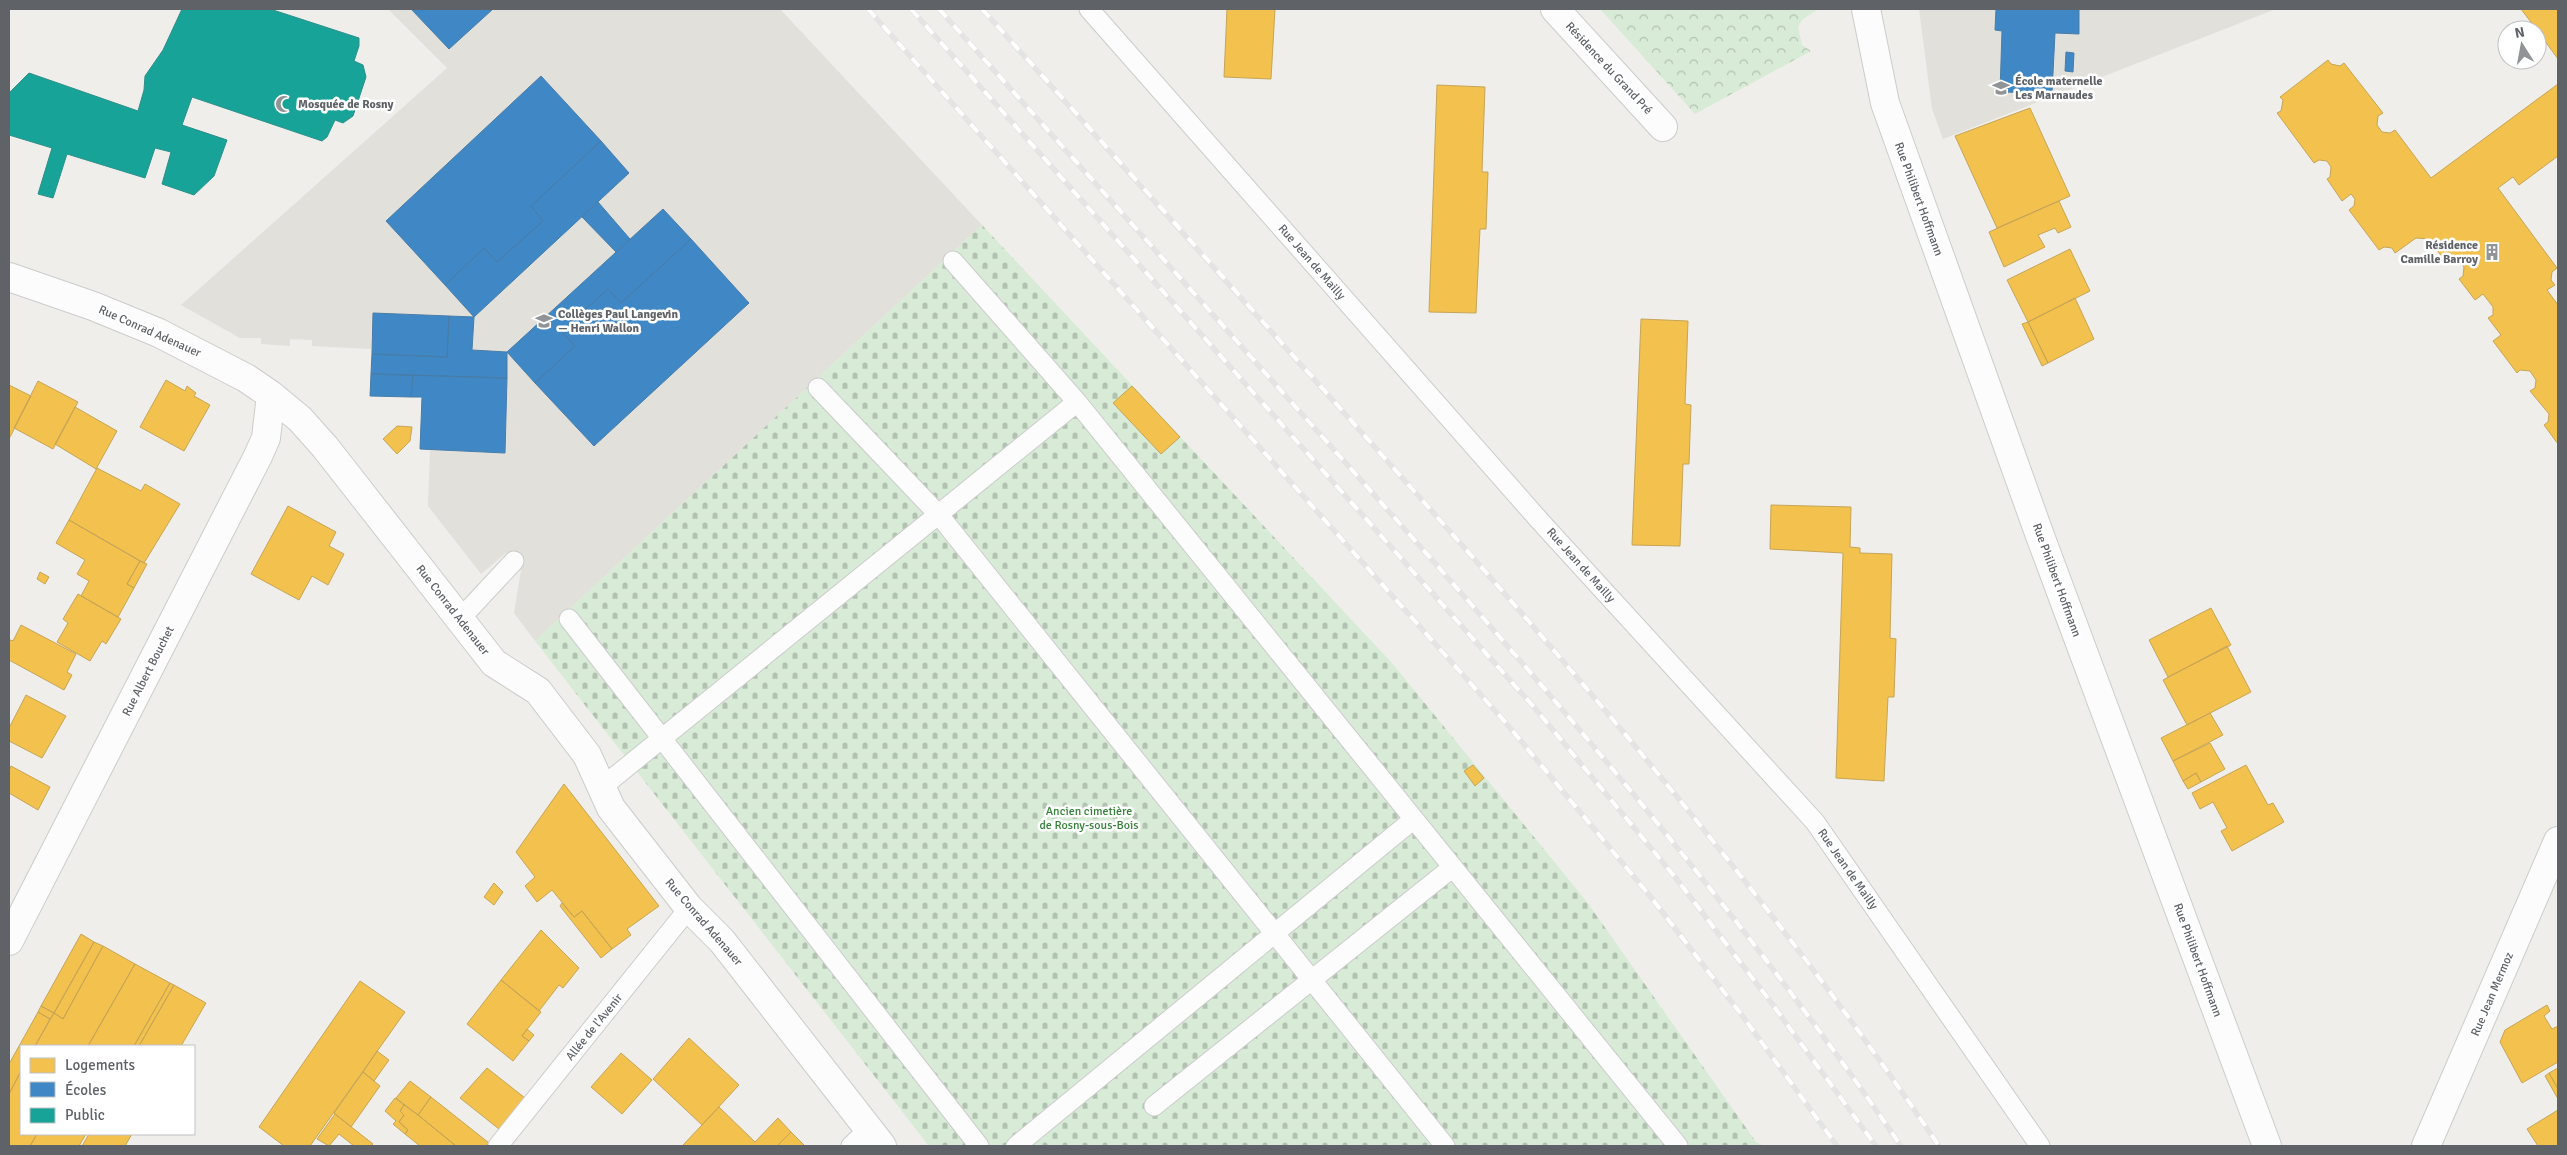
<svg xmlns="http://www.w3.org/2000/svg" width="2567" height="1155" font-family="Signika,sans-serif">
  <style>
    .education { fill: #e2e0da }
    .forest { fill: url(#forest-crowns) }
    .cemetery { fill: url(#cemetery-stones) }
    .homes { fill: #f2c14e; stroke: #c6a556 }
    .schools { fill: #3f88c5; stroke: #497da9 }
    .public { fill: #17a398; stroke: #2d908a }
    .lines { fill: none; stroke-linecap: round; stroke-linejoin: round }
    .service-casing { stroke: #cbcccc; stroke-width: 21 }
    .minor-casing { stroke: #cbcccc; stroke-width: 30 }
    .service { stroke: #fdfcfc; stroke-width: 19 }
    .minor { stroke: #fdfcfc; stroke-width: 28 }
    .rail-casing { stroke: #e4e4e4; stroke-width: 5.5 }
    .rail { stroke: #fff; stroke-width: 4; stroke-dasharray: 11; stroke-linecap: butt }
    .labels { text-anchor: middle; stroke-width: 5; stroke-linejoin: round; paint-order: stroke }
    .street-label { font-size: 12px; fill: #5f6368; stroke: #fff }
    .poi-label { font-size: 12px; font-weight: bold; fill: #5f6368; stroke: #fff; text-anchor: start }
    .park-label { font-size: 12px; fill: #348238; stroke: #fff }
  </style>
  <defs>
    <pattern id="forest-crowns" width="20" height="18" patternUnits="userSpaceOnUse" patternTransform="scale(1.25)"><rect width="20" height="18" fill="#d8ebd6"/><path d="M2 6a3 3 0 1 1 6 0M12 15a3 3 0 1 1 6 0" fill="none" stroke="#b2c2b1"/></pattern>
    <pattern id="cemetery-stones" width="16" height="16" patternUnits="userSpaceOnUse" patternTransform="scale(1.25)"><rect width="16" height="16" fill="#d8ebd6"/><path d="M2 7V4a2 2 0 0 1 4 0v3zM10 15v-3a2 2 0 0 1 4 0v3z" fill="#b2c2b1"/></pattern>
  </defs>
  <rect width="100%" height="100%" fill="#efeeea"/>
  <path class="education" d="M388,9H780L982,225L535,641L514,613L521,570L506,553L481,574L428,506L430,450L420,449L422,397L370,396L371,349L312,346V340L290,339V346L261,344V338H240L181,305L447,68Z
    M1919,9H2276L1943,139L1932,109Z"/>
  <path class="forest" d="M1600,9H1818L1802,20L1798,27L1802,45L1811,51L1695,114Z"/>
  <path class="cemetery" d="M982,225L1392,663L1587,902L1756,1142L1764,1146H929L535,641Z"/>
  <path class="homes" d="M1227,9H1275L1271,79L1224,77Z
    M2521,9H2558V59L2537,30Z
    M2328,60L2331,64L2340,66L2344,63L2383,113L2378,116L2377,125L2382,132L2390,133L2395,130L2431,178L2558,84V156L2519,185L2513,177L2498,188L2557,268L2552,272L2551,280L2555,285L2547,290L2558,305V444L2544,425L2548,422L2549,414L2530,391L2535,388L2536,380L2530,371L2520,370L2517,373L2493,341L2501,335L2488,318L2493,315V307L2483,294L2475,300L2459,279L2463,276L2464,267L2457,259L2449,258L2445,261L2429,239L2416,238L2395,253L2392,248L2384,247L2379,250L2349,210L2354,206L2355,199L2351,194L2342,201L2327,179L2330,177L2331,167L2327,161L2319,160L2314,163L2277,113L2281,111L2283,100L2280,97Z
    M1437,85L1485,87L1482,172H1488L1486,229H1480L1476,313L1429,312Z
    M2030,108L2070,196L1997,228L1955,136Z
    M2059,201L2071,227L2058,233L2055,228L2038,235L2045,247L2004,267L1989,232Z
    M2070,249L2090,291L2028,322L2007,280Z
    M2075,298L2094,339L2048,363L2028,322Z
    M1641,319L1688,321L1685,404L1691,405L1689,464H1683L1680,546L1632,545Z
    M2028,322L2048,363L2042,366L2022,324Z
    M166,380L185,391L187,386L196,393L194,396L210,405L184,451L140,427Z
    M38,381L78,402L53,449L14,428Z
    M9,385L31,396L9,439Z
    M1132,386L1180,437L1161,454L1113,403Z
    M75,407L117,431L96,469L55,444Z
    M397,426L412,427L410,441L397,454L383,439Z
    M97,468L141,491L145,484L180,504L144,563L69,520Z
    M1771,505L1851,507L1850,547L1860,548V553L1892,554L1890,638L1896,639L1894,697H1888L1884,781L1836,778L1843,553L1770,549Z
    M288,506L336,532L329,546L344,554L328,585L312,576L299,600L251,574Z
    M69,520L140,561L127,584L134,588L118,617L81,596L89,581L77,574L85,560L56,543Z
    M140,561L147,564L134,588L127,584Z
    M40,572L49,577L45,584L37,579Z
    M78,594L121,619L106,644L102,641L90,661L57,642L68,623L63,619Z
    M2211,608L2231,645L2168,677L2149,640Z
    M21,625L76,654L67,672L72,675L64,690L9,660V643L10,640L13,641Z
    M2227,646L2251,692L2187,725L2163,680Z
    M26,695L66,716L42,758L9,741V728Z
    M2210,713L2223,735L2173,761L2161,738Z
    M2210,743L2225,769L2201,782L2196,773L2183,781L2173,761Z
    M1473,765L1484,778L1475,786L1464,771Z
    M2246,765L2268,805L2273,803L2284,822L2232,851L2221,831L2227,828L2213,802L2200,809L2192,793Z
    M11,766L50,787L38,810L9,793V771Z
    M2196,773L2201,782L2188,789L2183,781Z
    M564,784L659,906L627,929L631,935L612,949L582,911L574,917L552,890L537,902L525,886L535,877L516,852Z
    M494,883L503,892L494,905L484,897Z
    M562,903L574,917L582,911L612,949L601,958L560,906Z
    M541,930L579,968L563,988L559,985L539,1011L501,980Z
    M81,934L94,942L54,1013L41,1006Z
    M94,942L103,946L63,1019L54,1013Z
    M103,946L135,964L88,1046H35L54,1013L63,1019Z
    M135,964L170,983L134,1046H88Z
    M501,980L541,1012L522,1036L529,1041L513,1061L467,1024Z
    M360,981L405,1012L310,1146H284L259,1127Z
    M170,983L174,985L139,1046H134Z
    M174,985L206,1003L181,1046H139Z
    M2547,1005L2550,1011L2544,1016L2552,1029L2558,1026V1062L2522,1083L2500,1042L2505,1030Z
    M41,1006L54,1013L50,1019L38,1012Z
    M38,1012L50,1019L35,1046H21V1071L9,1094V1064Z
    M527,1029L534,1035L529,1041L522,1036Z
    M689,1038L739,1085L702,1125L653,1079Z
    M377,1051L389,1060L374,1081L363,1072Z
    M621,1053L652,1080L622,1114L591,1087Z
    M487,1068L525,1098L499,1129L460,1098Z
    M2558,1068V1089L2549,1073Z
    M21,1071V1134H37L30,1146H9V1094Z
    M363,1072L380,1086L351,1127L334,1113Z
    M2549,1073L2558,1089V1099L2545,1076Z
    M410,1081L431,1097L418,1115L396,1098Z
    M431,1097L489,1143L486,1146H456L418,1115Z
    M395,1098L404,1105L400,1111L404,1115L399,1122L408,1130L405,1134L393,1124L396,1121L385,1111Z
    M404,1105L418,1115L456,1146H420L405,1134L408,1130L399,1122L404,1115L400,1111Z
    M719,1107L755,1142L778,1118L791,1132L777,1146H684L683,1145Z
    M2558,1110V1146H2538L2527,1129Z
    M335,1114L373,1144L371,1146H354L339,1134L329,1146L317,1139Z
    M791,1132L805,1146H777Z
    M37,1134H86L79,1146H30Z
    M89,1134H132L125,1146H82Z"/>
  <path class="schools" d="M411,9H493L449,49Z
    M1996,9H2079V34L2055,33L2052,93L2000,92L2002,31L1995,30Z
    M2066,52L2074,53L2073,72L2065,71Z
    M541,76L601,141L531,206L543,221L497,262L484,248L445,285L386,221Z
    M601,141L629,173L474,317L445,285L484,248L497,262L543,221L531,206Z
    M598,202L630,239L616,252L582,217Z
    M663,209L691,239L621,303L608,289L561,331L575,346L535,383L507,352Z
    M691,239L749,303L594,446L535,383L575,346L561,331L608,289L621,303Z
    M373,313L449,316L447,357L372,354Z
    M449,316L474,317L472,350L507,352V378L371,374L372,354L447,357Z
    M371,374L413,375L411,397L370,396Z
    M413,375L507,378L505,453L420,449L422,397H411Z"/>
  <path class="public" d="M182,9H270L359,38V46L354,61L363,65L366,77L353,116L343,123L335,120L327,137L322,141L192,97L182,125L227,140L214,176L194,195L162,184L171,152L155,148L145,178L67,154L53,198L38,194L52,148L9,135V93L29,73L138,111L144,90L145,76L163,50Z"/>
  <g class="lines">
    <g class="service-casing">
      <path id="service" d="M1089,9L1539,520L1815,822L2040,1146
        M953,261L1077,402L1678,1146
        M818,388L939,515L1445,1146
        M460,619L514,561
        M569,619L979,1146
        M602,787L1077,402
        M1154,1106L1453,867
        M498,1146L689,908
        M851,1146L869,1129
        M1016,1146L1414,819"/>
    </g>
    <g class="minor-casing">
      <path id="minor" d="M1555,9L1663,127
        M1866,9L1885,103L2039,533L2267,1146
        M9,277L93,306L159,333L246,378L271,395L300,419L325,447L494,663L538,691L587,755L611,808L689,908L722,941L882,1146
        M9,941L258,456L266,438L271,395
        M2426,1146L2558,841"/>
    </g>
    <use href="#service" class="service"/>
    <use href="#minor" class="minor"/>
    <g class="rail-casing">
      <path id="rail" d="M868,9L1506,723L1650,896L1741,1014L1837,1146
        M911,9L1533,706L1675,877L1767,997L1876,1146
        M939,9C1074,159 1209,310 1344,461C1540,680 1735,903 1901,1146
        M982,9C1124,166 1265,324 1406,482C1595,694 1780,910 1939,1146"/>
    </g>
    <use href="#rail" class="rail"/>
  </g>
  <defs>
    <g id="school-bare" transform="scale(1.35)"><path d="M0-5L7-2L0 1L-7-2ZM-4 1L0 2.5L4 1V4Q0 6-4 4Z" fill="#919496" stroke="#fff" stroke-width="2.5" paint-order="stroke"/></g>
    <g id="mosque-bare" transform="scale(1.35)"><path d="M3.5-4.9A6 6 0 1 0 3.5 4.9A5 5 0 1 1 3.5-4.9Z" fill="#919496" stroke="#fff" stroke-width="2.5" paint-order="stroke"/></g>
    <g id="building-bare" transform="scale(1.35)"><path d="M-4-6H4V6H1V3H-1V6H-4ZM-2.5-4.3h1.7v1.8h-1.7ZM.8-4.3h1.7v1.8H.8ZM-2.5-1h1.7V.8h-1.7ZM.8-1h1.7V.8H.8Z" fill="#919496" stroke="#fff" stroke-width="2.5" paint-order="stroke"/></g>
  </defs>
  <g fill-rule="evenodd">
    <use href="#school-bare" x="2001" y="88"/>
    <use href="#mosque-bare" x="284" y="104"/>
    <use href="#building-bare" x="2492" y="252"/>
    <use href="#school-bare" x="544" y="321"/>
  </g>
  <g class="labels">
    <g class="street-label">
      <text transform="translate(1609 68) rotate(47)" y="4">Résidence du Grand Pré</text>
      <text transform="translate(1919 199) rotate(70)" y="4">Rue Philibert Hoffmann</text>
      <text transform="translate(1312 262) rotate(49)" y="4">Rue Jean de Mailly</text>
      <text transform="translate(150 331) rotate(24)" y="4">Rue Conrad Adenauer</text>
      <text transform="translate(1581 565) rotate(48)" y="4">Rue Jean de Mailly</text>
      <text transform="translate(2057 580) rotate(70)" y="4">Rue Philibert Hoffmann</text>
      <text transform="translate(453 610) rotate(52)" y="4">Rue Conrad Adenauer</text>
      <text transform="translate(148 671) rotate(-63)" y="4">Rue Albert Bouchet</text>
      <text transform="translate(1848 869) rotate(55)" y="4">Rue Jean de Mailly</text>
      <text transform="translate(704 922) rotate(49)" y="4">Rue Conrad Adenauer</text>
      <text transform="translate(2198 960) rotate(70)" y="4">Rue Philibert Hoffmann</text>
      <text transform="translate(2492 994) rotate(-67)" y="4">Rue Jean Mermoz</text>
      <text transform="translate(594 1027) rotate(-51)" y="4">Allée de l'Avenir</text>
    </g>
    <g class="poi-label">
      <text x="2015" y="85">École maternelle<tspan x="2015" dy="14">Les Marnaudes</tspan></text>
      <text x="298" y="108">Mosquée de Rosny</text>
      <text x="2478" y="249" text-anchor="end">Résidence<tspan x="2478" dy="14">Camille Barroy</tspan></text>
      <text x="558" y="318">Collèges Paul Langevin<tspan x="558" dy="14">— Henri Wallon</tspan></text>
    </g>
    <g class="park-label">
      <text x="1089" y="815">Ancien cimetière<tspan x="1089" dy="14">de Rosny-sous-Bois</tspan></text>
    </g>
  </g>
  <rect width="2567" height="1155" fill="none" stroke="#5f6368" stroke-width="20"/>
  <rect x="20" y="1045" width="175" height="90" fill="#ffffff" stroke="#bfc1c3"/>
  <rect x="30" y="1058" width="25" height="15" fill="#f2c14e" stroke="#bfc1c3"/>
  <text x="65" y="1070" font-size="15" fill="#5f6368">Logements</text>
  <rect x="30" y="1082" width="25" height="15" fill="#3f88c5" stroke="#bfc1c3"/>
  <text x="65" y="1095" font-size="15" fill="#5f6368">Écoles</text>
  <rect x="30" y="1108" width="25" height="15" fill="#17a398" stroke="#bfc1c3"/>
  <text x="65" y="1120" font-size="15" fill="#5f6368">Public</text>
  <g transform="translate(2522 45) rotate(349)"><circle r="24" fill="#ffffff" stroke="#bfc1c3"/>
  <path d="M0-4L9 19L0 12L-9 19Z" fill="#919496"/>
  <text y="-8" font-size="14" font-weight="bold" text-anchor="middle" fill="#5f6368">N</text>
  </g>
</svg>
